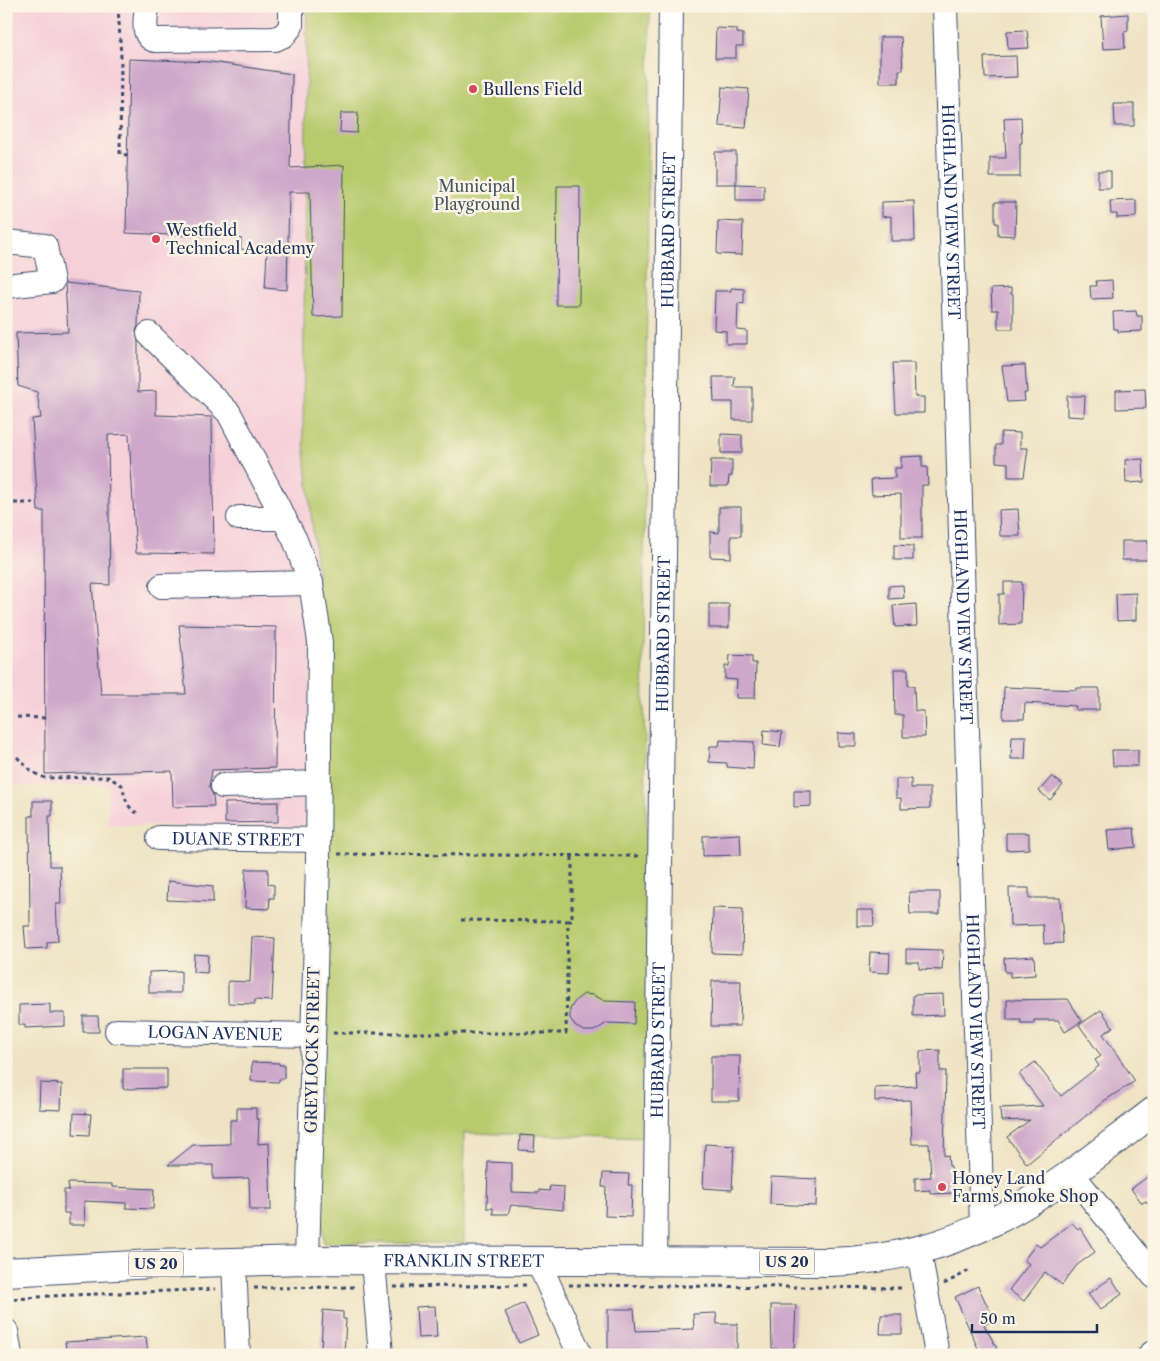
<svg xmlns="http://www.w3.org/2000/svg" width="1160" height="1361" font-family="'Libre Caslon Text',serif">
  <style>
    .built { fill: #f5cfd9 }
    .green { fill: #b8ca6d; stroke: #6a7c66 }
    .building { fill: #cea8ca }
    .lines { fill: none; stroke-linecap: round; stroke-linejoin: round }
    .minor-casing { stroke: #3b4a6d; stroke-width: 26 }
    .major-casing { stroke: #3b4a6d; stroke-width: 30 }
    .path { stroke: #3b4a6d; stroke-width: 3; stroke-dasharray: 4 4; stroke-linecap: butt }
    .minor { stroke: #fff; stroke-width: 24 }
    .major { stroke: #fff; stroke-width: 28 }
    .poi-dot { fill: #d1495b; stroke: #fcf5e5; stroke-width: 2 }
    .labels { text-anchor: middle; stroke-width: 5; stroke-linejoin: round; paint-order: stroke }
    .shield { fill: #fcf5e5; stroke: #5e6a86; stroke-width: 1 }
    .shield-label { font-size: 15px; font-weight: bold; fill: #1b2f5e }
    .poi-label { font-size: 16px; fill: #1b2f5e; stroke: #fcf5e5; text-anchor: start }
    .park-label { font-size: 16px; fill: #425662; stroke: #fcf5e5 }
    .street-label { font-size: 16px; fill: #1b2f5e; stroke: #fcf5e5 }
  </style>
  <rect width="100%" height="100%" fill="#fcf5e5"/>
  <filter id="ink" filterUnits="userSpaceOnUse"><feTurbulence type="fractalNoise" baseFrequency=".02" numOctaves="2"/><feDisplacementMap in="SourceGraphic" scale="10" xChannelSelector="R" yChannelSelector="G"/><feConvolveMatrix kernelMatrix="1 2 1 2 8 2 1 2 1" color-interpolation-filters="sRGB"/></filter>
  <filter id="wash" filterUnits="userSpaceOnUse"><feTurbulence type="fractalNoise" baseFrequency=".0096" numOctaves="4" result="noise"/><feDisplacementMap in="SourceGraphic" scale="20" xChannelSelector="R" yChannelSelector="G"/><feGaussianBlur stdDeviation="1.12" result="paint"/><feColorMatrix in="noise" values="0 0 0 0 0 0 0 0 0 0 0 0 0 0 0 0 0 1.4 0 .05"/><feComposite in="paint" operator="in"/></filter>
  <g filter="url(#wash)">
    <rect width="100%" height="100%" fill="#eee3c2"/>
    <path class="built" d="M6,6H307L317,572L311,651L306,827L108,825V785L6,786Z"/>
    <path class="green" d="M307,6H650L643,655L651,1040L648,1138L464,1133V1243H324L320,1201L317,572L303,433Z"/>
    <g id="blocks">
      <path class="building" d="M1128,14V31L1124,32L1125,48L1103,49L1101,16Z
        M716,28L737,29V33L743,34V46H736V58H715Z
        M1027,30L1029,48L1008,49L1007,31Z
        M880,37H901L903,70H899V83H880Z
        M1016,56L1017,77L985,78L984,57Z
        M129,59L211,62L292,74L290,168L344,165L342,316L313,317L310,192H289L287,290L265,288L267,253L241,249V238L126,233Z
        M722,87L749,89L746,128L719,126Z
        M1114,104H1134V126H1115Z
        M341,113H358L357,133L340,132Z
        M1021,117L1022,143H1020V177H990V158H1006L1004,118Z
        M715,152H736V184H715Z
        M1098,171H1111V188H1098Z
        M736,184L764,185V200H736Z
        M557,186H580L579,305H556Z
        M1136,200V217L1117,218V214H1111L1110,201Z
        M914,201L915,241H891V216L882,217V202Z
        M995,202H1016L1015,236L998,235V223H995Z
        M718,221L743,222L742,255L717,254Z
        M1112,280L1113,298L1091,299L1090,286H1097L1096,281Z
        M65,283L139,291L138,326L136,331L138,342V392L156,391V415L212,417L214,554L136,553L129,434L108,435L110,585L92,584L101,694H186L179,625L276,627L275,768L212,770L209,787L213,795L214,806L173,807L172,771L45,774L44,511H38L32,419L41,418L37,392L18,386L16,333L68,332Z
        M731,288L744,289V304L738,303L737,330L747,331V344H726V331L714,330L715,291H731Z
        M1011,288V294H1013V329H998V310H992L991,289Z
        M1136,311L1137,316H1142V331L1118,332V329H1114L1113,312Z
        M893,363H914L915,397H924V413H896Z
        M1025,365L1027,393H1024L1025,401L1007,402L1002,366Z
        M713,377H735L734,387H752V420H733V402H714Z
        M1145,389L1146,408L1116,409V390Z
        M1067,396H1085L1084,417L1067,416Z
        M1001,432L1020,433V448H1028L1024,477H1008V463L996,462V445H1001Z
        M721,434L742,435V453H721Z
        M922,456V467H927L928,485H922V538H901V494L872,495L871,479L895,478V468H901V457Z
        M1143,459L1144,482L1126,483L1125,460Z
        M711,460H732V476H729L728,486H710Z
        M719,507H741V536H731V558L710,557V532L719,533Z
        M1018,509L1020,536H1000L999,510Z
        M1122,541H1148V560H1122Z
        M894,545L913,546V560H894Z
        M1004,582H1022L1021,624L999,625V594H1004Z
        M903,585L904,598L889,599V586Z
        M1136,593V620L1117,621L1116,594Z
        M709,604H729V628H709Z
        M916,604L917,626L895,627L893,606Z
        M730,655L752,656V663H756L755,698H736L737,680L725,679V666H729Z
        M894,669H908V686H914L915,711H924L925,737H903V715H895Z
        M1004,687L1076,690V688H1099V710H1075L1076,706L1025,703L1024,719H1003Z
        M764,730L782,732L780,747L763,745Z
        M838,733L856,734V746H838Z
        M1012,736H1026L1025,759H1011Z
        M720,740L754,742L753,769L727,767V763L709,762L710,746H719Z
        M1112,750H1138V766H1113Z
        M1052,776L1063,785L1050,800L1039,791Z
        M896,779H911V788H930V808L901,809V798H896Z
        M794,791H811V806L794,807Z
        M33,801H52V816H49L50,866H60L61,904H56L58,941L47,942V948L26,949L24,926H30L29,816H33Z
        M278,802V822L225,823V803Z
        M1134,828L1136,847L1109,850L1107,830Z
        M1006,833H1029V849L1006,850Z
        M740,834L741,855L703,856V836Z
        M246,869H268V884L274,885V898H270L269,909L245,908Z
        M168,881L213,886V902L167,900Z
        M1009,888H1029V898H1060L1063,943L1044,944L1043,925L1010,926Z
        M909,892H940V914H910Z
        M713,908L743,909L742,954L712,953Z
        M857,910H873L874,926H857Z
        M252,937L275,938L272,1001L255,1000V1004L228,1003V981L250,982Z
        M906,949L943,950L942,970L919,969V962H906Z
        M870,952L890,953L889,973L869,972Z
        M194,954L208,955L207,973L193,972Z
        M1034,956L1035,975L1010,977V972H1005L1004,958Z
        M181,971V993H149V972Z
        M712,981H741L740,1026H711Z
        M584,994L593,995L605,1001L635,1002L634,1024L607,1023L594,1031H584L576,1027L570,1018V1009L576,1000Z
        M943,994L944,1015L913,1016V995Z
        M1068,999L1082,1021L1065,1032L1058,1020H1034V1023H1021V1020H1007V1000Z
        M50,1004V1013H65V1026L25,1028V1025H19V1005Z
        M1101,1010L1113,1027L1103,1034L1135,1081L1104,1101L1027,1164L1007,1137L1030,1120L1001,1121L1000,1108L1043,1106L1019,1074L1035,1062L1061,1096L1099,1066L1095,1060L1101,1056L1079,1025Z
        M83,1016H98L99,1032H83Z
        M940,1050V1071H946L944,1156L948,1155L949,1166H951L953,1193L930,1194V1190L915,1191V1178L931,1177L929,1144H912L910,1100L875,1101V1088L916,1086L915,1072H920V1051Z
        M711,1056H740L739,1101H711Z
        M252,1062L279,1063V1065H284V1079H279V1082L251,1081Z
        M123,1069H167V1088L123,1089Z
        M40,1083L62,1084L61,1110L39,1109Z
        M237,1108H256V1119H259L258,1144L269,1143L271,1210H250L249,1178L213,1179V1165H168L193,1145L230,1144V1120H237Z
        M74,1113L91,1114L89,1135L73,1134Z
        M520,1135L535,1136L534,1151L519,1150Z
        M705,1144L734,1146L732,1190L703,1188Z
        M488,1162L512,1163V1192L539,1193V1190L549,1191L550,1186L564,1187L563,1210L511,1205L508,1214H493V1208H487Z
        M1154,1172V1212L1146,1201L1142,1203L1131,1189Z
        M603,1173L629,1174L628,1185H632L631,1217L605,1216L606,1187H602Z
        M771,1177L817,1179L816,1206L770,1204Z
        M68,1183L112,1184V1187L154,1189L153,1209L126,1208V1203L84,1201L85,1225H69V1213H64V1190H69Z
        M1072,1223L1078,1229L1080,1228L1095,1252L1077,1265L1062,1285L1045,1272L1024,1301L1009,1290L1029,1264L1024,1260L1036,1244L1040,1247Z
        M1111,1278L1122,1294L1100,1310L1088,1294Z
        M978,1286L994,1320L984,1325L997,1348L984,1355H981L955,1297Z
        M524,1303L538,1335L519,1343L505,1312Z
        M771,1305H796L794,1349H772Z
        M435,1306L437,1337L418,1338L416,1307Z
        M608,1309H634L636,1331L694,1329L693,1314L716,1313L717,1324H737V1349L686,1351V1355H608Z
        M323,1310L343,1312V1319H346L344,1355H327V1349H321Z
        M881,1315H902V1334H880Z
        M146,1337L148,1355H67L65,1342Z"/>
    </g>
  </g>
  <g filter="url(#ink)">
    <use href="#blocks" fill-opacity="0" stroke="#3b4a6d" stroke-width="1"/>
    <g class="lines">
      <g class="minor-casing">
        <g id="minor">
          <path d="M147,6C146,18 141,36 155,40L275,39L284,35L291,26V6"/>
          <path id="s1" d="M945,6L982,1228"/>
          <path d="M6,242L45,246L52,281L6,286"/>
          <path d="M149,334L229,413L295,540L311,583L320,642L318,862L307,1260"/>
          <path d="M239,518H284"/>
          <path d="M162,586L311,583"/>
          <path d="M223,786L319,783"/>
          <path id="s2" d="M159,838L318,840"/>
          <path id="s3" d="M117,1031L312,1035"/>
          <path d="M1072,1174L1154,1276"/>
          <path d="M919,1251L937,1355"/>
          <path d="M373,1261L381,1355"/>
          <path d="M538,1261L580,1355"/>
          <path d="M234,1262L238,1355"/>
          <path id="s4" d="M655,1262L671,6"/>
          <path d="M6,1331L10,1355"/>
          <path d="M1150,1355L1154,1352"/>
        </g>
      </g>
      <g class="major-casing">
        <g id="major">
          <path id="s5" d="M6,1272L153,1264L307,1260L829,1262C971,1258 1047,1193 1154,1111"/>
        </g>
      </g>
      <path class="path" d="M118,6L121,57L120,154L128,155
        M14,503H35
        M17,717L45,718
        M17,757L32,772L45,778L108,777L122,785C125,797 126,807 137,813
        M338,854L642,856
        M568,921H572V856
        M333,1033H566L568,921L458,920
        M944,1284L972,1269
        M569,1285L905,1288
        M394,1287L528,1285
        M254,1288L355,1287
        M6,1300L49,1296L215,1289"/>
      <use href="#minor" class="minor"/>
      <use href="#major" class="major"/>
    </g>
  </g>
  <g class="poi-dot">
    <circle cx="473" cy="89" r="5"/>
    <circle cx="156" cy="239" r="5"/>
    <circle cx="942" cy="1187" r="5"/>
  </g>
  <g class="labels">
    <g class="shield">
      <rect x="759.5" y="1249.5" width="55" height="25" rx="4"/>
      <rect x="128.5" y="1251.5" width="55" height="25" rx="4"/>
    </g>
    <g class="shield-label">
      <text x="787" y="1267">US 20</text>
      <text x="156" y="1269">US 20</text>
    </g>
    <g class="poi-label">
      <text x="483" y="95">Bullens Field</text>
      <text x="166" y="236">Westfield<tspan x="166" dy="18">Technical Academy</tspan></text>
      <text x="952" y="1184">Honey Land<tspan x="952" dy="18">Farms Smoke Shop</tspan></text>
    </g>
    <g class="park-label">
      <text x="477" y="192">Municipal<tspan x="477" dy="18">Playground</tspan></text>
    </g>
    <g class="street-label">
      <text dy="6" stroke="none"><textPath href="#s1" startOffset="206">HIGHLAND VIEW STREET</textPath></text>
      <text dy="6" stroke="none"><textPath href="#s4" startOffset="1032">HUBBARD STREET</textPath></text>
      <text dy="6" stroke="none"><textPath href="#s1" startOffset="611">HIGHLAND VIEW STREET</textPath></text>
      <text dy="6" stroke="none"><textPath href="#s4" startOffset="628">HUBBARD STREET</textPath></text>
      <text dy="6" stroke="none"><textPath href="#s2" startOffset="79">DUANE STREET</textPath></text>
      <text dy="6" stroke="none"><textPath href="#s1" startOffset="1016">HIGHLAND VIEW STREET</textPath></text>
      <text dy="6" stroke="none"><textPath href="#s3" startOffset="98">LOGAN AVENUE</textPath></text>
      <text dy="6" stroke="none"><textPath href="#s4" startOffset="222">HUBBARD STREET</textPath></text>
      <text transform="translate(312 1050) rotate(-89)" y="6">GREYLOCK STREET</text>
      <text dy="6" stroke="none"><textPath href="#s5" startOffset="458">FRANKLIN STREET</textPath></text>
    </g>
  </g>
  <rect width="1160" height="1361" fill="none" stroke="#fcf5e5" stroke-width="25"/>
  <path d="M972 1324v8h125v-8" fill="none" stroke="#1b2f5e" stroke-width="2.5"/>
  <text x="980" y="1324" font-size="15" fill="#1b2f5e" stroke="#fcf5e5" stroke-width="4" paint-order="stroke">50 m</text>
</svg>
